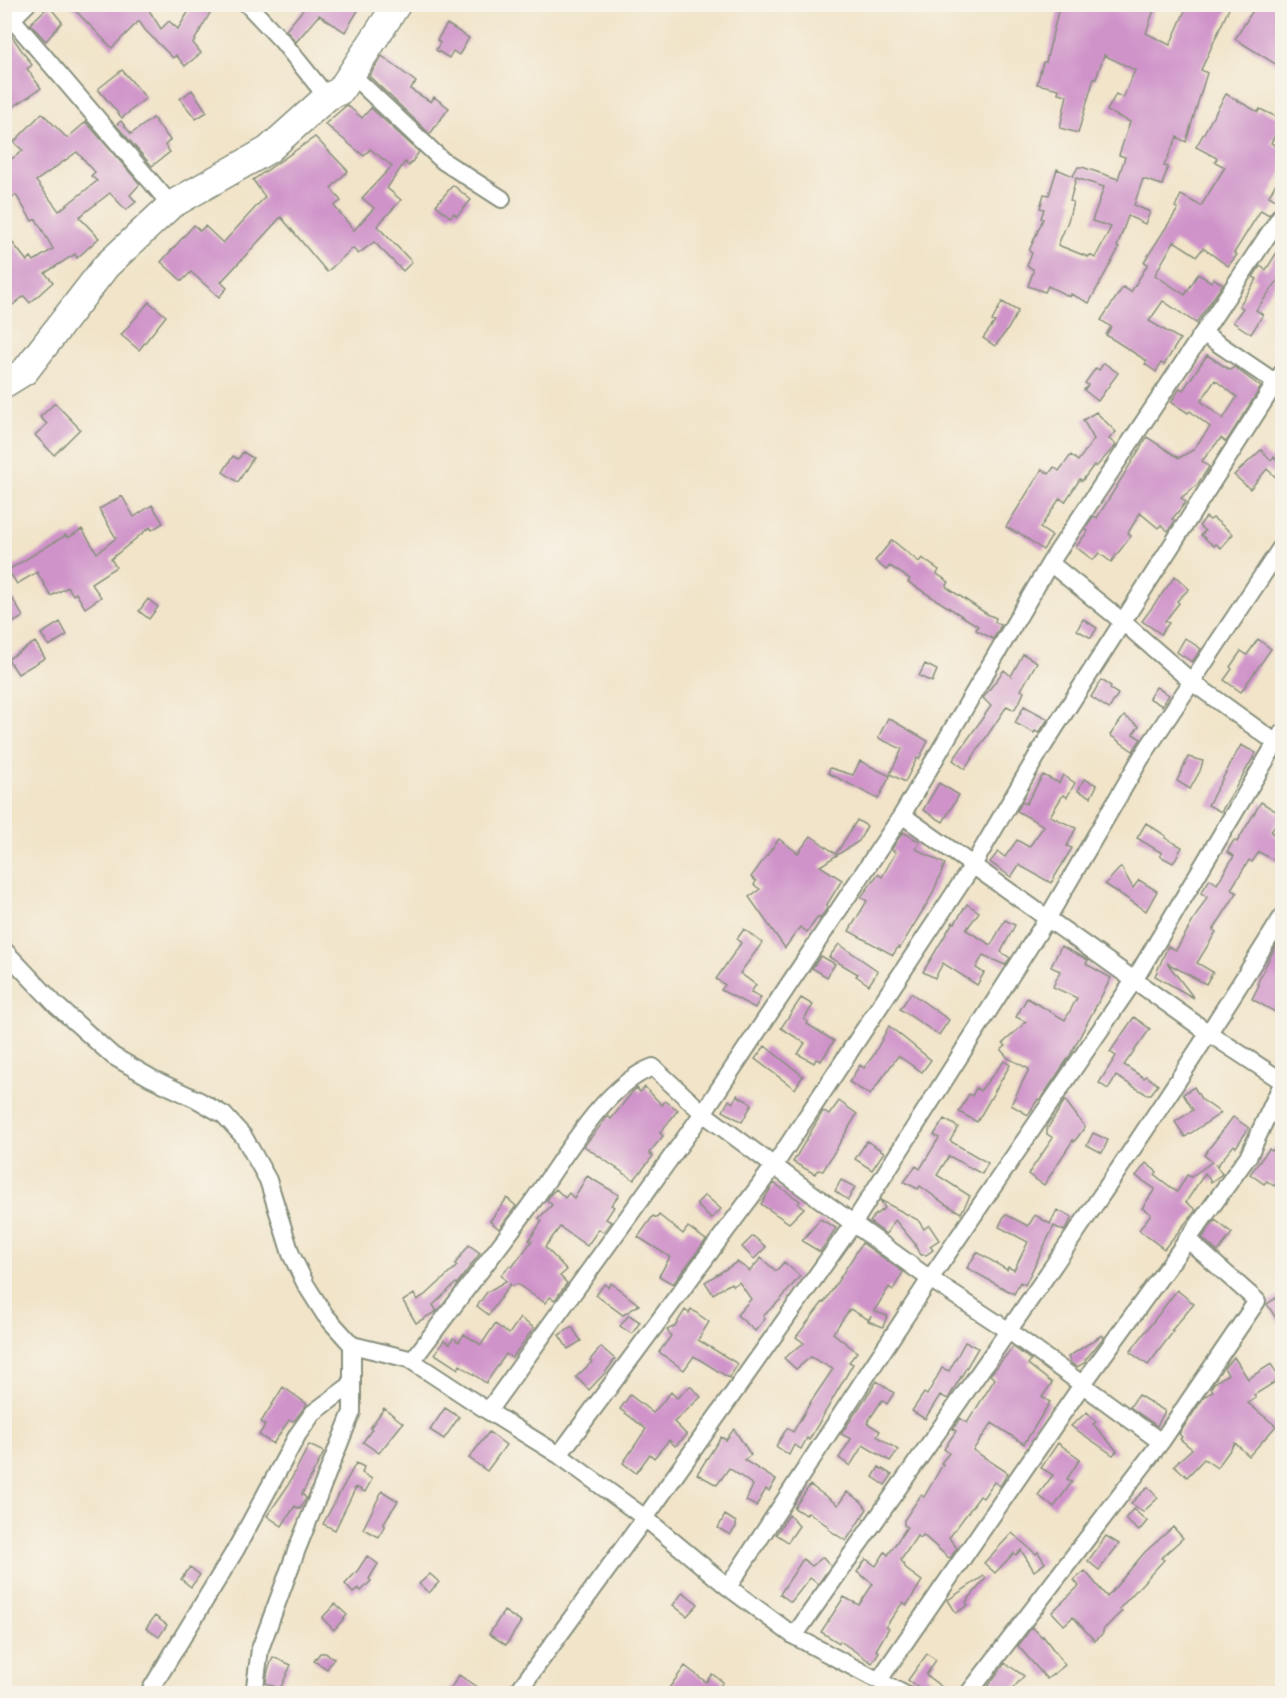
<svg xmlns="http://www.w3.org/2000/svg" width="1287" height="1698" font-family="'IM FELL English',serif">
  <style>
    .building { fill: #cf93c9; fill-rule: evenodd }
    .lines { fill: none; stroke-linecap: round; stroke-linejoin: round }
    .street-casing { stroke: #88907e; stroke-width: 20 }
    .primary-casing { stroke: #88907e; stroke-width: 30 }
    .street { stroke: #fff; stroke-width: 16 }
    .primary { stroke: #fff; stroke-width: 27 }
  </style>
  <rect width="100%" height="100%" fill="#f7f3e8"/>
  <filter id="ink" filterUnits="userSpaceOnUse"><feTurbulence type="fractalNoise" baseFrequency=".0167" numOctaves="2"/><feDisplacementMap in="SourceGraphic" scale="12" xChannelSelector="R" yChannelSelector="G"/><feConvolveMatrix kernelMatrix="1 2 1 2 8 2 1 2 1" color-interpolation-filters="sRGB"/></filter>
  <filter id="wash" filterUnits="userSpaceOnUse"><feTurbulence type="fractalNoise" baseFrequency=".008" numOctaves="4" result="noise"/><feDisplacementMap in="SourceGraphic" scale="24" xChannelSelector="R" yChannelSelector="G"/><feGaussianBlur stdDeviation="1.35" result="paint"/><feColorMatrix in="noise" values="0 0 0 0 0 0 0 0 0 0 0 0 0 0 0 0 0 1.4 0 .05"/><feComposite in="paint" operator="in"/></filter>
  <g filter="url(#wash)">
    <rect width="100%" height="100%" fill="#f1e4c9"/>
    <g id="blocks">
      <path class="building" d="M69,4H145L161,29L169,21L178,29L193,4H215L193,43L201,53L185,66L176,55L173,58L145,30L139,21L112,48Z
        M303,4H362L345,32L319,15L296,42L286,30L306,6Z
        M1066,4H1156L1146,33L1170,45L1188,4H1231L1201,70L1207,73L1186,142L1177,137L1164,166L1168,167L1162,185L1143,179L1134,205L1150,212L1145,224L1128,216L1117,247L1119,248L1089,303L1071,294L1070,297L1048,286L1045,292L1028,286L1033,272V269L1027,266L1032,253L1029,251L1043,219L1041,218L1044,209L1040,208L1044,194L1049,195L1057,169L1073,176L1078,167H1082L1118,179L1125,157L1119,155L1130,122L1107,111L1116,94L1123,98L1135,70L1104,55L1096,79L1094,78L1078,133L1060,128L1067,95L1058,93L1059,89L1037,84L1043,62H1046L1059,7L1064,8ZM1076,178L1104,187L1092,221L1111,227L1095,258L1090,255L1088,257L1058,245L1068,221L1073,202L1070,201Z
        M1257,4H1282V68L1235,39Z
        M49,6L62,22L46,41L30,24Z
        M447,24L469,38L459,55L453,51L449,58L436,50L440,43L437,40Z
        M11,35L32,65L27,69L41,88L4,113V37Z
        M382,56L416,82L410,89L431,102L434,97L449,108L430,134L369,76Z
        M122,70L146,98L122,118L98,89Z
        M192,90L207,112L196,119L180,99Z
        M1226,94L1258,112L1260,109L1279,118L1276,124L1280,126L1271,143L1282,149V172L1269,196L1282,204L1277,205L1269,215L1261,210L1234,253L1237,255L1228,266L1203,248L1197,256L1174,241L1155,275L1185,295L1198,274L1211,282L1213,278L1223,284L1196,323L1163,301L1149,321L1180,339L1164,365L1161,363L1156,372L1145,364L1147,361L1106,335L1111,327L1101,320L1123,287L1131,292L1148,264L1144,262L1178,209L1175,207L1181,195L1201,206L1225,167L1215,162L1217,158L1196,147Z
        M347,105L362,118L371,108L419,152L409,166L405,162L387,188L401,200L377,226L412,262L403,271L374,242L358,254L353,248L327,272L281,217L221,282L227,288L219,297L191,272L182,281L161,262L194,225L200,231L205,226L223,243L265,197L253,180L315,137L348,171L331,188L341,201L334,206L354,230L374,208L362,198L392,166L370,149L364,156L325,124Z
        M42,113L67,138L86,122L140,184L130,195L136,202L126,210L110,193L79,217L99,238L77,258L75,254L45,273L53,282L30,303L24,296L4,312V232L27,261L31,257L34,261L53,249L36,219L32,221L16,195L4,203V164L23,151L14,142ZM77,152L95,172L91,176L97,181L59,211L36,181Z
        M153,118L170,140L165,145L170,152L152,166L116,125L121,121L131,134Z
        M453,185L471,200L457,216L454,213L450,217L436,205Z
        M1282,244V275L1256,310L1263,315L1251,334L1233,322L1243,308L1239,306L1257,279L1253,277L1260,266L1266,270Z
        M149,302L166,316L139,350L121,335Z
        M1002,302L1018,311L1008,329L995,346L983,338L995,322L992,321Z
        M1207,355L1230,370L1234,367L1261,387L1226,442L1221,438L1202,461L1209,467L1197,485L1181,498L1186,502L1172,519L1175,521L1168,531L1161,525L1158,528L1140,513L1128,533L1131,536L1111,562L1099,553L1093,560L1076,547L1088,531L1085,529L1094,516L1097,518L1147,437L1179,458L1193,450L1210,427L1190,411L1188,413L1171,402L1180,388L1183,390ZM1215,380L1237,397L1223,419L1201,401Z
        M1104,363L1118,373L1098,401L1084,390L1088,385L1085,383L1096,368L1099,370Z
        M55,403L80,429L54,455L35,435L47,424L40,417Z
        M1096,412L1116,432L1109,439L1116,445L1096,467L1094,465L1082,481L1080,479L1065,502L1060,498L1040,528L1052,536L1043,550L1018,532L1017,533L1006,527L1042,469L1049,474L1054,467L1059,471L1071,455L1078,461L1094,439L1083,420Z
        M1261,450L1271,460L1274,457L1282,465V483L1267,469L1250,489L1234,475Z
        M243,452L253,458L238,482L223,472L233,456L238,459Z
        M122,496L134,517L152,505L163,523L152,530L150,527L111,559L116,567L91,583L101,597L85,608L76,593L73,595L68,587L51,596L37,572L17,584L8,570L66,535L68,538L82,529L97,553L116,538L99,509Z
        M1206,517L1210,520L1213,518L1233,534L1221,548L1216,544L1214,546L1201,535L1205,531L1199,526Z
        M892,540L919,562L922,558L939,570L937,574L949,582L946,587L987,614L996,618L995,622L1001,625L993,639L976,630L978,626L908,582L910,579L890,566L886,570L875,561Z
        M1175,576L1189,589L1177,601L1179,603L1165,621L1169,623L1161,634L1142,621Z
        M13,599L23,617L4,628V604Z
        M148,599L158,607L149,619L139,611Z
        M1083,619L1097,628L1091,638L1077,630Z
        M60,622L67,635L49,646L41,634Z
        M1185,638L1201,649L1192,662L1177,652Z
        M1258,639L1271,649L1241,692L1224,680L1232,669L1230,667L1241,651L1247,655Z
        M35,642L45,658L18,674L8,659Z
        M1023,654L1037,662L1021,690L1024,692L1021,699L1014,710L1007,706L965,769L953,760L991,706L983,698L1004,670L1011,676Z
        M925,664L937,670L932,682L919,676Z
        M1101,680L1111,686L1110,689L1118,694L1109,709L1091,697Z
        M1156,687L1169,695L1162,706L1149,698Z
        M1024,706L1048,719L1039,733L1035,731L1034,733L1015,723Z
        M1124,716L1139,726L1133,734L1141,739L1133,751L1110,735Z
        M888,718L928,741L919,759L917,758L905,782L890,774L902,749L878,738Z
        M1241,745L1256,753L1221,812L1208,805Z
        M1188,757L1203,761L1200,771L1190,789L1177,781Z
        M860,761L890,776L878,799L828,773L830,768L853,775Z
        M1043,775L1059,783L1063,775L1075,783L1067,797L1063,795L1050,816L1076,828L1067,846L1072,848L1051,883L1019,865L1011,877L990,862L998,852L1005,857L1017,840L1029,847L1044,826L1017,811L1022,802L1026,804Z
        M1084,779L1097,785L1091,797L1078,791Z
        M939,783L959,795L943,822L923,810Z
        M1261,802L1282,815L1271,832L1282,842V865L1259,852L1252,862L1249,860L1231,889L1237,893L1213,930L1216,932L1197,963L1213,972L1206,984L1167,963L1194,998L1155,976L1168,946L1176,950L1207,897L1201,893L1210,879L1217,884L1234,856L1227,852L1234,840L1237,842Z
        M857,820L867,826L859,841L820,866L842,880L826,906L827,908L820,919L818,917L807,932L800,927L785,948L749,897L760,889L754,885L756,881L751,877L779,839L798,853L811,836L836,854Z
        M1146,823L1166,836L1165,838L1182,847L1173,863L1160,856L1162,853L1137,838Z
        M903,832L920,842L916,849L945,864L931,897L900,948L898,947L893,955L849,931L867,901L861,897L878,874L882,877L896,852L891,850Z
        M1121,867L1133,888L1139,880L1157,891L1146,911L1105,884Z
        M967,904L979,912L966,930L991,945L1005,920L1015,925L1001,952L1010,958L1005,965L983,955L976,968L984,973L977,985L943,963L935,978L923,972L953,922L955,923Z
        M744,929L762,943L740,973L756,985L751,992L761,997L755,1008L721,990L725,985L716,979L741,943L737,939Z
        M1282,936V1016L1252,999L1259,985L1257,984L1270,957Z
        M839,944L878,971L869,985L856,976L858,974L829,957Z
        M1061,946L1086,959L1088,960L1086,964L1111,978L1069,1057L1040,1100L1038,1099L1028,1115L1011,1105L1029,1069L1008,1058L1001,1050L1006,1046L1003,1043L1026,1022L1016,1017L1027,998L1065,1020L1077,998L1053,987L1060,971L1051,967Z
        M821,956L835,964L827,977L812,968Z
        M911,993L949,1020L939,1035L900,1009Z
        M801,998L813,1005L804,1019L808,1022L807,1024L834,1041L821,1061L816,1059L814,1063L798,1054L805,1043L781,1028Z
        M1134,1017L1150,1029L1124,1065L1144,1078L1146,1076L1158,1085L1151,1094H1146L1116,1076L1108,1089L1099,1083L1116,1056L1110,1052Z
        M889,1026L931,1060L922,1072L898,1056L870,1095L849,1082L860,1065L864,1068L873,1056Z
        M765,1046L803,1076L795,1089L755,1059Z
        M1004,1061L1010,1065L977,1122L959,1112L969,1094L972,1096L976,1088L980,1091Z
        M645,1087L662,1105L665,1101L678,1110L660,1133L663,1136L649,1153L653,1156L634,1180L584,1146L608,1116L611,1119L633,1091L637,1088L640,1092Z
        M1194,1087L1201,1099L1221,1113L1185,1137L1175,1122L1193,1110L1183,1094Z
        M737,1095L752,1104L742,1122L723,1111L729,1100L733,1103Z
        M1065,1100L1085,1127L1074,1142L1073,1140L1044,1185L1028,1174L1053,1138L1047,1134V1129Z
        M839,1101L857,1114L823,1171L818,1170L815,1174L793,1162L823,1111L829,1115Z
        M1233,1117L1249,1128L1236,1147L1234,1145L1217,1166L1215,1164L1222,1174L1211,1182L1205,1173L1186,1202L1196,1210L1164,1249L1139,1230L1151,1214L1142,1208L1155,1189L1136,1176L1146,1163L1157,1172L1155,1175L1177,1192L1187,1175L1191,1177L1212,1162L1204,1155Z
        M944,1119L958,1127L950,1141L988,1163L982,1174L949,1156L937,1175L970,1196L961,1213L945,1204L920,1186L918,1189L904,1182L916,1166L920,1169L939,1138L934,1135Z
        M1093,1133L1108,1140L1102,1153L1087,1145Z
        M1282,1140V1175L1274,1186L1267,1181L1264,1184L1250,1174L1269,1149L1272,1151Z
        M867,1141L884,1152L872,1170L855,1159Z
        M587,1176L619,1195L611,1205L614,1207L606,1219L611,1222L603,1232L599,1229L587,1246L560,1227L545,1247L567,1270L560,1276L567,1283L555,1300L550,1297L545,1303L517,1284L513,1286L510,1284L489,1315L477,1306L487,1292L506,1281L501,1275L510,1265L512,1267L532,1241L529,1240L542,1221L539,1218L552,1205L547,1200L551,1194L556,1189L565,1198L569,1193L574,1198Z
        M841,1180L855,1187L848,1200L835,1191Z
        M774,1183L800,1201L798,1204L804,1208L789,1223L761,1204Z
        M705,1195L721,1209L711,1219L696,1204Z
        M507,1198L516,1206L499,1229L490,1221Z
        M880,1200L918,1220L924,1229L929,1225L939,1240L930,1246L933,1250L926,1255H921L915,1246L916,1245L895,1220L886,1234L870,1222L874,1216L885,1208Z
        M1057,1210L1072,1217L1067,1227L1064,1231L1054,1226L1025,1285L1020,1282L1014,1294L967,1268L977,1252L1007,1270L1008,1267L1014,1270L1028,1242L999,1227L1005,1214L1028,1226L1035,1215L1050,1224Z
        M659,1215L683,1234L688,1227L706,1240L673,1284L659,1276L670,1257L638,1237L653,1216L657,1218Z
        M820,1219L836,1228L820,1252L802,1241Z
        M1215,1220L1232,1233L1218,1252L1202,1238Z
        M753,1236L766,1247L754,1259L742,1247Z
        M862,1243L903,1272L893,1290L889,1287L874,1311L887,1316L883,1327L868,1321L871,1316L869,1320L850,1309L833,1333L857,1352L849,1362L853,1364L809,1440L807,1438L801,1449L794,1445L789,1455L776,1446L787,1428L793,1432L810,1403L833,1369L811,1357L796,1369L784,1358L804,1343L796,1337L823,1302L824,1303Z
        M469,1245L480,1253L457,1284L456,1283L433,1305L437,1311L416,1323L403,1301L414,1294L417,1300L428,1293L457,1266L455,1264Z
        M761,1258L776,1271L784,1262L800,1276L781,1299L763,1316L765,1319L755,1331L737,1315L751,1299L739,1282L733,1286L731,1283L713,1294L705,1282L737,1262L750,1271Z
        M611,1283L639,1305L623,1315L596,1295L604,1284L608,1287Z
        M1177,1290L1194,1304L1171,1331L1173,1332L1148,1365L1130,1352Z
        M1282,1294V1328L1267,1304Z
        M691,1309L709,1322L698,1340L738,1364L729,1378L694,1356L684,1370L659,1352L671,1336L667,1330L675,1326L685,1310L689,1313Z
        M629,1315L640,1322L632,1334L620,1326Z
        M520,1318L534,1328L512,1358L506,1354L486,1383L460,1365L458,1369L435,1354L444,1340L450,1344L453,1338L459,1342L464,1334L481,1345L495,1324L509,1334Z
        M572,1327L581,1341L568,1349L559,1335Z
        M1102,1335L1104,1337L1085,1360L1086,1362L1077,1367L1072,1364L1068,1357Z
        M965,1342L978,1348L948,1399L940,1395L925,1419L912,1411L924,1393L927,1395L942,1368L949,1371Z
        M601,1347L615,1359L605,1373L589,1390L576,1377L592,1362L590,1360Z
        M1013,1347L1031,1360L1028,1364L1052,1383L1042,1397L1050,1402L1024,1444L992,1423L973,1450L1008,1473L1000,1486L994,1482L983,1498L980,1496L949,1538L957,1548L951,1557L949,1558L923,1535L921,1538L917,1536L901,1560L907,1570L922,1581L907,1605L903,1602L886,1626L889,1628L876,1650L879,1652L872,1663L840,1641L839,1643L821,1632L844,1597L859,1605L873,1584L857,1572L866,1559L876,1566L885,1552L888,1555L907,1527L904,1525V1520L921,1495L924,1497L943,1464L941,1463L949,1453L944,1449L956,1431L953,1429L960,1418L967,1423L995,1379L990,1375Z
        M1234,1357L1248,1379L1271,1364L1280,1379L1254,1395L1256,1398L1248,1403L1276,1426L1249,1456L1235,1443L1217,1468L1204,1459L1187,1477L1174,1465L1192,1449L1180,1439L1182,1437L1179,1434L1204,1397L1213,1391L1211,1388L1214,1383L1228,1374L1224,1368Z
        M877,1381L894,1393L887,1404L882,1400L867,1423L880,1431L877,1436L898,1450L890,1461L863,1445L850,1466L839,1458L851,1439L841,1434Z
        M690,1386L701,1397L674,1422L687,1435L675,1446L669,1440L654,1458L650,1454L636,1473L623,1463L646,1429L620,1409L630,1395L653,1413L671,1392L677,1398Z
        M283,1387L307,1404L294,1421L289,1420L273,1444L259,1435L265,1425L261,1422Z
        M1138,1395L1165,1411L1157,1426L1130,1407Z
        M384,1408L403,1423L379,1453L363,1442L372,1429L370,1428Z
        M445,1408L459,1417L444,1439L430,1430Z
        M1087,1412L1096,1422L1093,1424L1117,1451L1113,1455L1071,1426Z
        M734,1429L751,1455L744,1460L776,1480L769,1491L766,1489L756,1506L746,1501L753,1485L729,1468L717,1485L697,1474L721,1437L726,1440Z
        M489,1432L506,1445L487,1471L469,1458Z
        M1058,1443L1080,1459L1067,1479L1072,1482L1054,1507L1038,1495L1053,1475L1041,1468Z
        M309,1445L324,1452L302,1494L306,1498L300,1509L295,1506L282,1526L267,1516L287,1487Z
        M356,1463L364,1467L362,1473L372,1479L365,1492L356,1487L335,1530L323,1524Z
        M879,1467L892,1475L885,1485L873,1477Z
        M810,1485L838,1505L847,1492L861,1501L867,1509L846,1541L828,1529L829,1527L808,1512L806,1515L794,1508Z
        M1148,1487L1158,1498L1143,1512L1131,1503Z
        M382,1491L398,1501L383,1524L385,1525L379,1537L363,1529Z
        M1133,1509L1147,1521L1139,1531L1125,1519Z
        M725,1515L736,1522V1527L730,1535L718,1528Z
        M789,1515L799,1526L788,1542L776,1534Z
        M1173,1527L1183,1538L1161,1558L1164,1560L1119,1609L1122,1611L1103,1630V1633L1095,1641L1073,1617L1064,1625L1052,1612L1079,1586L1074,1580L1085,1571L1107,1597L1145,1552Z
        M1012,1533L1036,1554L1038,1552L1045,1563L1034,1571L1021,1550L1016,1555L1014,1553L995,1573L984,1563Z
        M1106,1536L1119,1544L1099,1570L1088,1561Z
        M367,1556L378,1564L369,1579L371,1581L361,1591L358,1588L353,1593L345,1584L358,1570Z
        M823,1557L831,1566L818,1584L810,1578L791,1602L780,1594L803,1559L812,1566Z
        M190,1567L200,1575L191,1587L181,1579Z
        M430,1574L439,1582L429,1593L419,1584Z
        M984,1576L986,1578L966,1602L968,1605L956,1613L948,1600Z
        M683,1592L698,1604L687,1616L673,1605Z
        M335,1604L347,1615L334,1630L322,1618Z
        M504,1611L521,1622L506,1645L489,1634Z
        M155,1616L167,1625L159,1637L146,1628Z
        M1032,1627L1042,1637L1043,1636L1065,1665L1047,1679L1018,1646Z
        M320,1653H325L334,1658L327,1669L314,1661Z
        M927,1654L936,1660L926,1675L951,1694H927L908,1680Z
        M273,1657L291,1665L280,1689L266,1683L268,1670Z
        M1005,1663L1024,1676L1008,1694H982Z
        M685,1666L706,1682L712,1674L723,1682L715,1692L708,1686L702,1694H677L669,1688Z
        M459,1675L487,1694H447Z"/>
    </g>
  </g>
  <g filter="url(#ink)">
    <use href="#blocks" fill-opacity="0" stroke="#88907e" stroke-width="1.5"/>
    <g class="lines">
      <g class="street-casing">
        <path id="street" d="M247,4L282,41L327,97
          M4,8L13,20L171,205
          M4,27L27,4
          M351,74L443,161L502,199
          M1204,334L1282,387
          M1050,563L1123,622L1192,682L1282,747
          M902,815L1210,1034L1282,1081
          M4,950L56,1005L113,1056L151,1078L198,1100L224,1115L244,1137L268,1180L291,1254L306,1285L325,1315L352,1345L409,1359L488,1411L559,1455L645,1518L728,1587L794,1636L904,1694
          M412,1361C450,1310 490,1259 528,1208C561,1164 601,1087 653,1067L703,1113L774,1166L930,1279L1009,1331L1161,1442
          M488,1411L703,1113L902,815L1050,563L1282,214
          M559,1455L774,1166L973,865L1040,751L1282,373
          M728,1587L930,1279L1135,979L1282,733
          M794,1636C961,1399 1130,1163 1282,917
          M879,1680L1082,1385L1249,1155L1282,1084
          M148,1694L236,1549L298,1434L313,1413L352,1384
          M254,1694L260,1649L297,1549L352,1412V1345
          M516,1694L645,1518L853,1224L1047,919L1141,758L1282,546
          M968,1694L1161,1442L1257,1301L1187,1239"/>
      </g>
      <g class="primary-casing">
        <path id="primary" d="M4,384L25,371L106,266L171,205L268,150L327,97L340,91L397,4"/>
      </g>
      <use href="#street" class="street"/>
      <use href="#primary" class="primary"/>
    </g>
  </g>
  <rect width="1287" height="1698" fill="none" stroke="#f7f3e8" stroke-width="24"/>
</svg>
